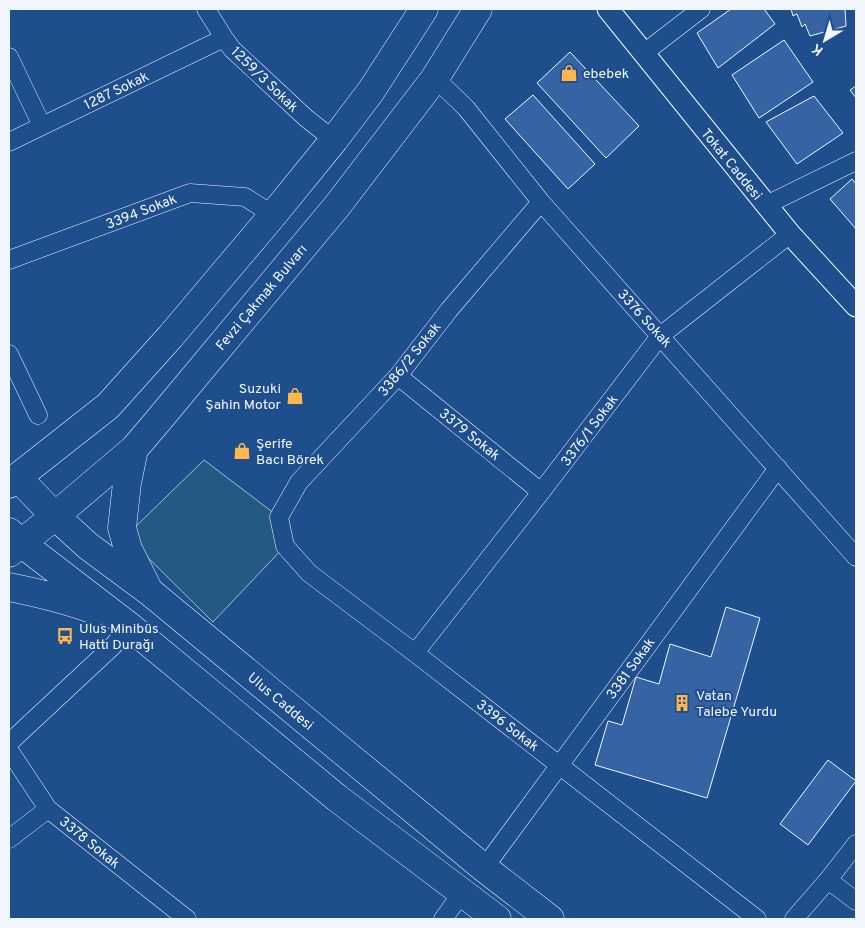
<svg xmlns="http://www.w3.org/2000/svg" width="865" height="928" font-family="Overpass,sans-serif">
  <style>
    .green { fill: #245a82; stroke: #a8bbd7 }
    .building { fill: #3563a3; stroke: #f2f6ff }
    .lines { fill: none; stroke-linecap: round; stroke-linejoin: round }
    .minor-casing { stroke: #f2f6ff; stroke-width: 19 }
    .tertiary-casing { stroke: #f2f6ff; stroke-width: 23 }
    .primary-casing { stroke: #f2f6ff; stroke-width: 29 }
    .minor { stroke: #1f4e8c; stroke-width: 18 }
    .tertiary { stroke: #1f4e8c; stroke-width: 21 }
    .primary { stroke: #1f4e8c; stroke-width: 28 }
    .labels { text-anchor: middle; stroke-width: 4; stroke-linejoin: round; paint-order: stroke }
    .poi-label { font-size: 14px; fill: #f2f6ff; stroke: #1f4e8c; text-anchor: start }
    .street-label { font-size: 14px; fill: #f2f6ff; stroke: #1f4e8c }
  </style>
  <rect width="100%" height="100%" fill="#1f4e8c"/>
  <path class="green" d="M204,460L279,517L285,546L213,622L126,536Z"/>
  <path class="building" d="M731,9H764L775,24L718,68L697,33Z
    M791,9H845L846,26L810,36L805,24L802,27L797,14L793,16Z
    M784,40L813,82L759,118L732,75Z
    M570,52L639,126L606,158L537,83Z
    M856,86V98L850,90Z
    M533,95L595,164L568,189L505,119Z
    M814,96L843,133L797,164L766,122Z
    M852,179L856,184V229L830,199Z
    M726,607L760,618L707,798L595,765L608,721L622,725L636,677L659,684L670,644L711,657Z
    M828,760L856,781L808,845L780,824Z"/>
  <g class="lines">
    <g class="minor-casing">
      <path id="minor" d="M206,9L224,38L232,49L306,118L334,140
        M644,53L701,9
        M9,57L42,126
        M435,78L466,108L541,202L856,557
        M9,142L224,38
        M541,202L449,310L398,376L299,482L279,517L285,546L309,573L415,653L757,919
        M766,205L856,161
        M9,260L190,193L245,197L273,215
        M9,354L38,415
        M398,376L541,492
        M415,653L541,492L660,336L790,234
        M9,743L113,646L129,626
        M9,750L48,809L187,919
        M9,839L48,809
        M484,868L778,468
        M828,880L856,901
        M443,919L462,893
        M794,919L828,880L856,844"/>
    </g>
    <g class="tertiary-casing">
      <path id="tertiary" d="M608,9L790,234L856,306"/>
    </g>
    <g class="primary-casing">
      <path id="primary" d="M134,449L127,483L122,528L128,549L148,589
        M18,478L55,516L88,546L150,592L484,868L550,919
        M9,484L108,406L170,337L273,215L334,140L371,91L424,9
        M9,532L21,543L129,626L337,798L497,919
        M9,553L55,516L134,449L157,422L337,206L435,78L478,9
        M9,587C39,593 68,600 97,611"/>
    </g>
    <use href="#minor" class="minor"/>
    <use href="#tertiary" class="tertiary"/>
    <use href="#primary" class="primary"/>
  </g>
  <defs>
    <g id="shop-bare" transform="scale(1.35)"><path d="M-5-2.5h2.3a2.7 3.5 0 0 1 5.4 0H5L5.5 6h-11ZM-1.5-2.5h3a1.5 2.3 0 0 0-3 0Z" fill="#ffb74d" stroke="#1f4e8c" stroke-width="2.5" paint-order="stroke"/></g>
    <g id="bus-bare" transform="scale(1.35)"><path d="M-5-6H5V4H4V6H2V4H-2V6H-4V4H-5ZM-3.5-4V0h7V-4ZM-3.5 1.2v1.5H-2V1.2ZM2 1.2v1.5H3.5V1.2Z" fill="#ffb74d" stroke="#1f4e8c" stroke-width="2.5" paint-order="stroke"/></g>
    <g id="building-bare" transform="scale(1.35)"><path d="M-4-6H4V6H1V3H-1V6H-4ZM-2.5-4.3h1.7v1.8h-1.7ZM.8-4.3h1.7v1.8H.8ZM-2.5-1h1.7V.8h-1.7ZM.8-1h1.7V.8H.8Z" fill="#ffb74d" stroke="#1f4e8c" stroke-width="2.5" paint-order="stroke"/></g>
  </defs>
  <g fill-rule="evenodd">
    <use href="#shop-bare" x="569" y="73"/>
    <use href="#shop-bare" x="295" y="396"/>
    <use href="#shop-bare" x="242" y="451"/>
    <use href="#bus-bare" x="65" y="636"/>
    <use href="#building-bare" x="682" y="703"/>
  </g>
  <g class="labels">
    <g class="poi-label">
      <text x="583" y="78">ebebek</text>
      <text x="281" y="393" text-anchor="end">Suzuki<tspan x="281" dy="16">Şahin Motor</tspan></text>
      <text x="256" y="448">Şerife<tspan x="256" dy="16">Bacı Börek</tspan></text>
      <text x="79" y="633">Ulus Minibüs<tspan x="79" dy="16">Hattı Durağı</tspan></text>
      <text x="696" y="700">Vatan<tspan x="696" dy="16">Talebe Yurdu</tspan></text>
    </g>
    <g class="street-label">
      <text transform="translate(265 79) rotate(44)" y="5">1259/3 Sokak</text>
      <text transform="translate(116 90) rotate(-26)" y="5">1287 Sokak</text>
      <text transform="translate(732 164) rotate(51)" y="5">Tokat Caddesi</text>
      <text transform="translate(141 211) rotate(-21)" y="5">3394 Sokak</text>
      <text transform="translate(261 297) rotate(-50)" y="5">Fevzi Çakmak Bulvarı</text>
      <text transform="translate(645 318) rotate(48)" y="5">3376 Sokak</text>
      <text transform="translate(409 359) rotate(-51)" y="5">3386/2 Sokak</text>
      <text transform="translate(589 430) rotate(-53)" y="5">3376/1 Sokak</text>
      <text transform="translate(470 434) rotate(39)" y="5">3379 Sokak</text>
      <text transform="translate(630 668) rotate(-54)" y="5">3381 Sokak</text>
      <text transform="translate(281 701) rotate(40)" y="5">Ulus Caddesi</text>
      <text transform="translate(508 725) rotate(38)" y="5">3396 Sokak</text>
      <text transform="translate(90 842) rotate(39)" y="5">3378 Sokak</text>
    </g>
  </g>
  <rect width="865" height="928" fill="none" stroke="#f2f6ff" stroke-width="20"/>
  <g transform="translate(825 40) rotate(218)" stroke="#1f4e8c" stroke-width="4" paint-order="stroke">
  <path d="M0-4L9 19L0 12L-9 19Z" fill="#f2f6ff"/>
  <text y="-8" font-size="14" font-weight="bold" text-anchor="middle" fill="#f2f6ff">K</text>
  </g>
</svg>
